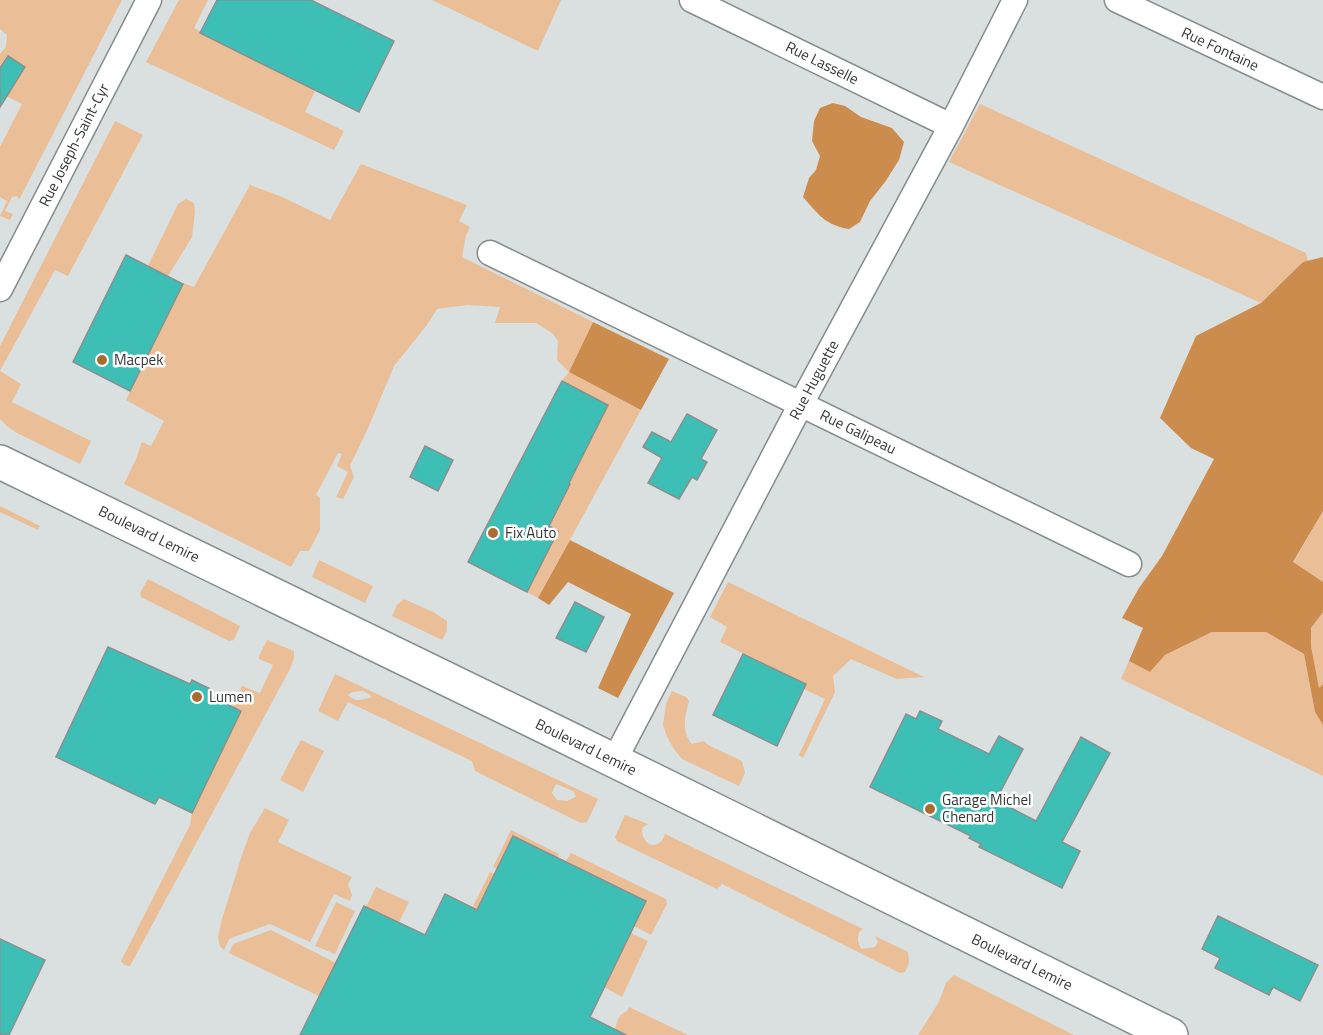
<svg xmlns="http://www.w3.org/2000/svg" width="1323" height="1035" font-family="'Titillium Web',sans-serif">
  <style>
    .green { fill: #eabe97; fill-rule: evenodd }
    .forest { fill: #cc8c4d }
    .building { fill: #3dbfb5; stroke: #8a908f; stroke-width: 1.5 }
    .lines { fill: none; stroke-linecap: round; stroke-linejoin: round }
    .minor-casing { stroke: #868c8b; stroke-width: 27 }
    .secondary-casing { stroke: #868c8b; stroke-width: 36 }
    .minor { stroke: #fff; stroke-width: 24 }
    .secondary { stroke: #fff; stroke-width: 33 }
    .poi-dot { fill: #a96d2f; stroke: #fff; stroke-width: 2 }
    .labels { text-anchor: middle; stroke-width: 5; stroke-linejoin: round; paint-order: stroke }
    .street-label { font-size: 15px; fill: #343636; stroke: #fff }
    .poi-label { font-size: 15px; fill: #343636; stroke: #fff; text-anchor: start }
  </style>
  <rect width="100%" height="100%" fill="#dae0df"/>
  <path class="green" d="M0,0H122L19,200L17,196L12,197L5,211L13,214L10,220L0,216L7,201L0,197V147L22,104L0,93L15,84L25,67L8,56L0,68V54L6,47L7,35L0,29Z
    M179,0H208L194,28L315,91L305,112L344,131L334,150L146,62Z
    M432,0H561L538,51Z
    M980,104L1306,253L1308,261L1303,262L1261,303L949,162Z
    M115,121L143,135L68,276L55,270L0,371L21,384L12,402L91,441L80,464L17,433L8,427L0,419V346Z
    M361,164L467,205L459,221L470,227L466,235L462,257L593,322L569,372L641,410L538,598L527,592L536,519L554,515L570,484L559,478L608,405L562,381L569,372L557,360L558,341L552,333L536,323H495L500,307L467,305L437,309L427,325L394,366L369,426L350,466L354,477L343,499L336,497L348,472L337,466L342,454L338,453L316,495L320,498V530L309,551H300L291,567L124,484L136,459L142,442L151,446L164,421L126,400L183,283L194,287L250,185L280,196L330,220Z
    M186,199L194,203L195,212L192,237L168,276L148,266L178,204Z
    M0,506L40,526L38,530L0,512Z
    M1323,511V582L1293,563Z
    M319,560L373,586L365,603L312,577Z
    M148,579L240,626L234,640L229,641L141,597L140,593Z
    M728,582L924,677L897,679L851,659L833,676L835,692L803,758L799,755L825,699L804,689L806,684L720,642L727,627L710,617Z
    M404,599L433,612L447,621V631L442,640L392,616L397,605Z
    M1322,612H1323V684L1319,689L1311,646V628Z
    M1212,632H1266L1304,654L1315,712L1323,725V776L1121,679L1129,661L1150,672L1165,655Z
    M267,640L294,651V658L290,669L130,966L124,965L121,961L190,825L192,813L241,711L233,707L242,686L260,693L273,665L259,659V656Z
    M335,674L598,799L587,822L581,823L475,771L472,761L348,702L338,721L318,711ZM363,691L370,695L371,697L369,698C361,700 354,702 348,695L352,692ZM556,784L573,791L576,797L567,801L557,800L552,793Z
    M672,691L686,697L689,701C685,716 681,731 692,744L704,741L708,745L742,761L745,773L739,786L682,759L674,749L667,737L663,725L666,704Z
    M301,740L324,751L303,792L280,780Z
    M265,808L289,820L278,842L352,877L348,884L352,895L350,901L334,894L310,942L270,924L229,939L224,950L220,946L218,937L222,919L242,855L250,833Z
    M625,815L648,824L642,828C641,846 659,852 665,834L863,929L859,932C857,939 858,943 861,949L875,947L878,942L875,936L908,952L909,963L905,972L900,973L722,884L717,889L617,841L615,837Z
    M511,830L559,854L557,858L497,869L493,867Z
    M571,853L666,899L667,904L651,935L634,926L646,901L565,862Z
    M490,872L495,874L477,910L472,908Z
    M376,887L409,902L399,922L366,907Z
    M336,902L355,911L335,954L315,946Z
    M271,930L336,963L319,996L229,953L233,944Z
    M631,933L648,941L622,997L604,987Z
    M954,975L1074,1035H918L939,1002L946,983Z
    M629,1007L688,1035H626L615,1030C617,1021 618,1015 627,1011Z"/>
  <path class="forest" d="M833,103L845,106L861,117L892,128L904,142L899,160L885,182L870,201L860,222L849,229C825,225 819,215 803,197L809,178L816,170L820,156L812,141L814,121L820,108Z
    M1323,257V511L1293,562L1323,582V612L1311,628V646L1319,688L1323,684V725L1315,712L1304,654L1266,632H1212L1165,655L1150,672L1129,661L1143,628L1122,618L1139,588L1162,556L1214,459L1191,448L1160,418L1196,336L1261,303L1303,262Z
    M593,322L669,359L641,410L569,372Z
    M570,540L674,593L618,698L598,688L631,614L568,582L549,605L538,598Z"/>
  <path class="building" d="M217,0H311L394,41L359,112L200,33Z
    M8,56L25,67L0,107V68Z
    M126,255L183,284L130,391L73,362Z
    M562,381L608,405L569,483L570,484L549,526L558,531L527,592L468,562Z
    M687,414L717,430L701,459L707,462L697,480L692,477L679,499L648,483L662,458L643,447L652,432L671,442Z
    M425,446L453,460L438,491L410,477Z
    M575,602L604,617L586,652L556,638Z
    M108,647L190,684L192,680L202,685L213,690L210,696L241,711L192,813L159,797L155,804L56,757Z
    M743,654L806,684L777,746L713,715Z
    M920,711L942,721L938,729L989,754L999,736L1023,749L996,800L1036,821L1081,737L1110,753L1062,842L1080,851L1062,888L979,847L981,844L969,838L971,836L870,787L906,714L916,719Z
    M513,836L646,901L590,1017L626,1035H300L364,906L425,935L445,894L477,910Z
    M1218,916L1318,965L1300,1001L1273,987L1269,995L1215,968L1220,958L1202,949Z
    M0,939L45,960L9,1035H0Z"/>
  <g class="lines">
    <g class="minor-casing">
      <path id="minor" d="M692,0L951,126
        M1117,0L1323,97
        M490,253L1129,564
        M0,289L149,0
        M614,761L801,404L951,126L1015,0"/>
    </g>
    <g class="secondary-casing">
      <path id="secondary" d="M0,462L562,735L1171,1035"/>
    </g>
    <use href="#minor" class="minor"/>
    <use href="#secondary" class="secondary"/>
  </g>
  <g class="poi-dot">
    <circle cx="102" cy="360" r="6"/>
    <circle cx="493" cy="533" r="6"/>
    <circle cx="197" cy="697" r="6"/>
    <circle cx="930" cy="809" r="6"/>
  </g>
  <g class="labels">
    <g class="street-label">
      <text transform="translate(1220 49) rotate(25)" y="5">Rue Fontaine</text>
      <text transform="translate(822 63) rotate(26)" y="5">Rue Lasselle</text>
      <text transform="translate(74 145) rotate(-63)" y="5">Rue Joseph-Saint-Cyr</text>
      <text transform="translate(814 380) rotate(-62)" y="5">Rue Huguette</text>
      <text transform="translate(858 432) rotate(26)" y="5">Rue Galipeau</text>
      <text transform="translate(149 534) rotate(26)" y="5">Boulevard Lemire</text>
      <text transform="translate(586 747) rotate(26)" y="5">Boulevard Lemire</text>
      <text transform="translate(1022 962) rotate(26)" y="5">Boulevard Lemire</text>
    </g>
    <g class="poi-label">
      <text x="114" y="365">Macpek</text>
      <text x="505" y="538">Fix Auto</text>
      <text x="209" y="702">Lumen</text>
      <text x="942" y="805">Garage Michel<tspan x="942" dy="17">Chenard</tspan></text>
    </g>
  </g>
</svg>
